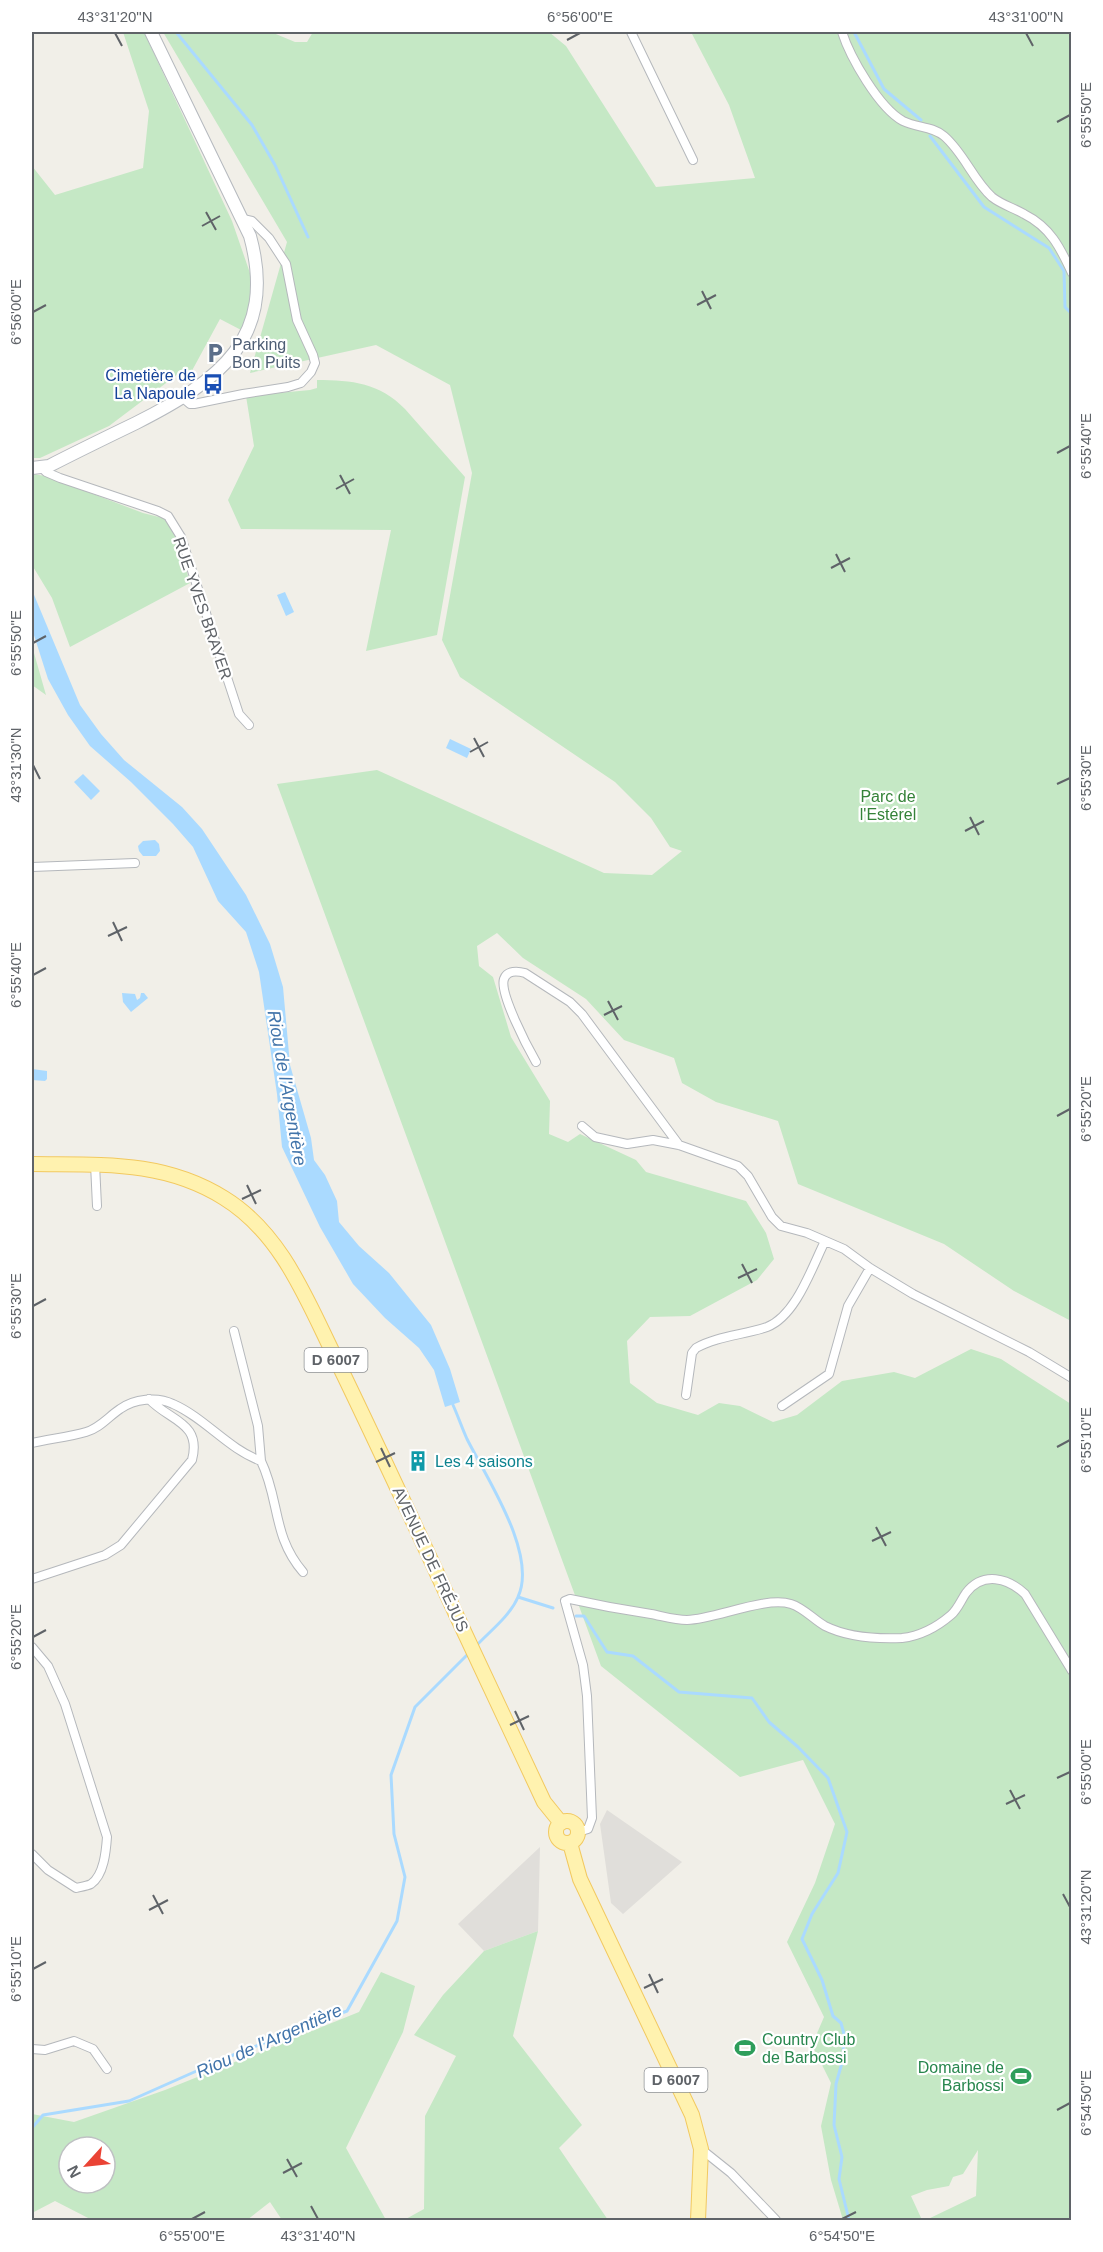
<svg xmlns="http://www.w3.org/2000/svg" width="1103" height="2252" font-family="Arial,sans-serif">
  <style>
    .industrial { fill: #e0deda }
    .green { fill: #c5e8c5; fill-rule: evenodd }
    .water { fill: #aadaff }
    .lines { fill: none; stroke-linecap: round; stroke-linejoin: round }
    .stream { stroke: #aadaff; stroke-width: 3 }
    .minor-casing { stroke: #b5b8bc; stroke-width: 10 }
    .secondary-casing { stroke: #b6babf; stroke-width: 14 }
    .primary-casing { stroke: #f2c960; stroke-width: 16 }
    .minor { stroke: #fff; stroke-width: 8 }
    .secondary { stroke: #fff; stroke-width: 12 }
    .primary { stroke: #fff2af; stroke-width: 14 }
    .ticks { fill: none; stroke: #5f6368; stroke-width: 2 }
    .labels { text-anchor: middle; stroke-width: 4.5; stroke-linejoin: round; paint-order: stroke }
    .shield { fill: #fff; stroke: #8f9295; stroke-width: 1.5 }
    .shield-label { font-size: 15px; font-weight: bold; fill: #5f6368 }
    .service-label { font-size: 16px; fill: #4e5e75; stroke: #fff; text-anchor: start }
    .transit-label { font-size: 16px; fill: #164399; stroke: #fff; text-anchor: end }
    .street-label { font-size: 16px; fill: #5f6368; stroke: #fff }
    .park-label { font-size: 16px; fill: #348238; stroke: #fff }
    .culture-label { font-size: 16px; fill: #0d838f; stroke: #fff; text-anchor: start }
    .leisure-label { font-size: 16px; fill: #27864d; stroke: #fff; text-anchor: start }
    .water-label { font-size: 18px; font-style: italic; fill: #4174aa; stroke: #fff }
    .neatline { fill: none; stroke: #5f6368; stroke-width: 2 }
    .ticks-label { font-size: 15px; text-anchor: middle; fill: #5f6368 }
  </style>
  <rect width="100%" height="100%" fill="#f1efe8"/>
  <path class="industrial" d="M607,1810L682,1862L623,1914L611,1903L600,1824Z
    M540,1847L538,1931L484,1951L458,1924Z"/>
  <path class="green" d="M123,32H144L232,221L251,276L249,311L243,331L220,319L188,378L182,371L109,426L40,458H32V166L55,195L143,168L149,111Z
    M163,32H271L295,42H307L313,32H549L566,46L656,187L755,178L729,105L691,32H1071V1321L1014,1291L944,1244L798,1184L778,1121L716,1102L682,1083L674,1058L624,1040L586,999L523,958L497,933L477,946L479,966L493,977L511,1037L550,1101L549,1134L568,1142L580,1134L636,1160L646,1172L746,1201L766,1233L774,1259L757,1280L690,1316L650,1317L627,1341L630,1383L657,1403L698,1415L719,1403L740,1406L773,1422L797,1415L842,1381L894,1372L915,1378L971,1349L1001,1359L1071,1404V2220H926L976,2196L978,2150L963,2174L953,2177L949,2186L927,2190L911,2196L922,2220H843L831,2180L821,2126L831,2083L812,2045L824,2017L787,1942L815,1883L835,1824L803,1760L740,1777L601,1666L277,784L377,770L604,873L652,875L682,851L670,847L651,818L615,782L460,677L442,640L472,473L450,385L376,345L250,373L287,242Z
    M317,380C352,380 380,383 405,409L465,477L437,635L366,651L391,530L241,529L228,500L254,446L246,396L310,390L317,388Z
    M32,474L46,476L143,513L167,519L178,541L190,583L70,647L52,598L32,565Z
    M32,646L46,695L32,685Z
    M538,1931L513,2036L582,2125L559,2148L608,2220H404L424,2209L425,2116L456,2056L414,2035L443,1995L484,1951Z
    M381,1972L415,1986L403,2032L346,2148L386,2220H282L270,2202L247,2220H92L55,2201L32,2213V2114L74,2122L165,2090L359,2012ZM69,2147H105V2183H69Z"/>
  <path class="water" d="M32,590L80,705L101,734L124,760L182,807L202,829L246,895L270,944L283,987L290,1065L311,1138L314,1160L325,1175L337,1201L339,1222L359,1246L389,1273L431,1325L450,1369L460,1402L445,1407L434,1370L419,1348L385,1318L353,1284L320,1227L282,1147L277,1094L259,972L246,932L218,901L193,847L173,824L131,782L90,746L68,715L48,679L32,629Z
    M285,592L294,612L286,616L277,595Z
    M450,739L471,749L467,758L446,748Z
    M83,774L100,791L91,800L74,782Z
    M155,840L159,844L160,851L156,856H143L139,851L138,846L143,841Z
    M122,993L135,994L137,1000L140,998L141,993H144L148,998L131,1012L123,1002Z
    M32,1069L47,1071V1079L45,1081L32,1080Z"/>
  <g class="lines">
    <path class="stream" d="M176,32L252,125L275,165L308,237
      M854,32L884,89L921,120
      M930,136L984,207L1049,248L1064,271L1065,307L1072,314
      M453,1405C458,1416 462,1428 467,1439C486,1477 538,1554 518,1597C510,1616 490,1631 476,1646
      M518,1597L553,1608
      M576,1616H584L607,1652L633,1656L679,1692L752,1698L769,1722L798,1747L828,1778L847,1832L838,1873L812,1914L802,1939L822,1980L833,2016L841,2023L844,2034L843,2059L836,2084L834,2125L842,2157L839,2179L849,2220
      M32,2128L43,2115L129,2101L228,2057L347,2011L397,1921L405,1877L394,1834L391,1775L415,1707L469,1653
      M32,2219V2220"/>
    <g class="minor-casing">
      <path id="minor" d="M631,32L693,160
        M842,32C850,57 879,108 903,121C917,128 932,126 944,136C964,153 973,180 992,197C1002,205 1014,208 1024,214C1050,227 1060,247 1072,273
        M183,398L190,404H194L243,394L288,387L301,383L311,372L315,363L313,355L297,320L286,264L269,238L252,221L243,219
        M42,468L46,472L60,478L158,511L168,516L181,537L239,714L249,725
        M32,867L135,863
        M536,1062C528,1048 499,993 504,979C507,970 518,971 525,973L570,1002L582,1014L679,1145
        M582,1126L595,1137L627,1144L653,1140L679,1145L738,1166L748,1176L772,1217L781,1226L807,1233L844,1249L870,1268L913,1294L1029,1352L1072,1378
        M95,1164L97,1206
        M234,1331L258,1426L261,1461
        M686,1395L692,1353L696,1348C717,1336 744,1335 767,1327C796,1316 812,1267 825,1241
        M782,1406L829,1374L848,1306L870,1268
        M32,1443C49,1439 69,1437 86,1432C100,1428 108,1417 120,1409C134,1399 157,1396 173,1404C205,1418 228,1449 261,1461C280,1500 272,1536 303,1572
        M32,1579L105,1555L121,1545L192,1460C202,1422 169,1421 149,1399
        M32,1647L48,1666L65,1704L107,1837C106,1851 104,1875 91,1884C87,1886 80,1887 76,1888L48,1870L32,1854
        M578,1832L588,1829L592,1818L587,1696L583,1665L565,1601L570,1599C597,1605 624,1610 651,1614C662,1616 675,1620 687,1620C716,1619 765,1596 791,1604C804,1608 814,1620 825,1626C847,1637 878,1639 902,1638C920,1636 937,1627 951,1615C958,1609 961,1600 966,1593C983,1571 1008,1578 1025,1594L1072,1671
        M32,2049L45,2050L74,2041L93,2049L107,2069
        M701,2149L731,2173L776,2220"/>
    </g>
    <g class="secondary-casing">
      <path id="secondary" d="M32,468L49,466C78,451 107,437 136,423C219,381 278,338 250,236L151,32"/>
    </g>
    <g class="primary-casing">
      <path id="primary" d="M32,1164C101,1165 163,1160 224,1198C281,1233 306,1298 334,1355C360,1408 385,1462 410,1515C454,1611 499,1706 544,1802L561,1823
        M556 1832a11 11 0 1 1 22 0a11 11 0 1 1-22 0Z
        M570,1843L580,1879L692,2115L701,2149L698,2220"/>
    </g>
    <use href="#minor" class="minor"/>
    <use href="#secondary" class="secondary"/>
    <use href="#primary" class="primary"/>
  </g>
  <path class="ticks" d="M115,33L122,46M1026,33L1033,46M567,40L580,33M1057,122L1070,115M206,212L216,230M202,226L220,216M702,291L711,309M697,305L716,295M33,312L46,305M1057,453L1070,446M340,475L350,494M336,489L354,479M836,554L845,572M831,568L850,558M33,643L46,636M474,738L484,757M470,752L488,742M33,765L40,779M1057,784L1070,778M970,817L979,835M965,831L984,821M113,922L122,941M108,936L127,927M33,975L46,968M608,1001L618,1020M604,1015L622,1006M1057,1116L1070,1109M247,1185L256,1204M242,1199L261,1190M742,1264L752,1283M738,1278L757,1269M33,1306L46,1299M1057,1447L1070,1440M381,1448L390,1467M376,1462L395,1453M876,1527L886,1546M872,1541L891,1532M33,1637L46,1630M515,1711L524,1730M510,1725L529,1716M1057,1778L1070,1772M1010,1790L1020,1809M1006,1804L1025,1795M1063,1894L1070,1907M153,1895L163,1914M149,1910L168,1900M33,1969L46,1962M649,1974L658,1993M644,1988L663,1979M1057,2110L1070,2103M287,2159L297,2177M283,2173L302,2163M311,2206L318,2219M192,2219L205,2212M842,2219L856,2212"/>
  <defs>
    <g id="parking-bare" transform="scale(1.62)"><path d="M-3.5-5.5H1a3.5 3.5 0 0 1 0 7H-1V5.5H-3.5ZM-1-3.4V-.6H.8a1.4 1.4 0 0 0 0-2.8Z" fill="#5c6f8a" stroke="#fff" stroke-width="2.5" paint-order="stroke"/></g>
    <g id="bus-bare" transform="scale(1.62)"><path d="M-5-6H5V4H4V6H2V4H-2V6H-4V4H-5ZM-3.5-4V0h7V-4ZM-3.5 1.2v1.5H-2V1.2ZM2 1.2v1.5H3.5V1.2Z" fill="#1a4fb4" stroke="#fff" stroke-width="2.5" paint-order="stroke"/></g>
    <g id="building-bare" transform="scale(1.62)"><path d="M-4-6H4V6H1V3H-1V6H-4ZM-2.5-4.3h1.7v1.8h-1.7ZM.8-4.3h1.7v1.8H.8ZM-2.5-1h1.7V.8h-1.7ZM.8-1h1.7V.8H.8Z" fill="#0f9aa8" stroke="#fff" stroke-width="2.5" paint-order="stroke"/></g>
    <g id="stadium-bare" transform="scale(1.62)"><path d="M0-5a6.5 5 0 1 0 0 10a6.5 5 0 1 0 0-10ZM-3.5-1.8h7v3.6h-7Z" fill="#2e9e5b" stroke="#fff" stroke-width="2.5" paint-order="stroke"/></g>
  </defs>
  <g fill-rule="evenodd">
    <use href="#parking-bare" x="215" y="353"/>
    <use href="#bus-bare" x="213" y="384"/>
    <use href="#building-bare" x="418" y="1461"/>
    <use href="#stadium-bare" x="745" y="2048"/>
    <use href="#stadium-bare" x="1021" y="2076"/>
  </g>
  <g class="labels">
    <g class="shield">
      <rect x="304.5" y="1348" width="63" height="24" rx="4.5"/>
      <rect x="644.5" y="2068" width="63" height="24" rx="4.5"/>
    </g>
    <g class="shield-label">
      <text x="336" y="1365">D 6007</text>
      <text x="676" y="2085">D 6007</text>
    </g>
    <g class="service-label">
      <text x="232" y="350">Parking<tspan x="232" dy="18">Bon Puits</tspan></text>
    </g>
    <g class="transit-label">
      <text x="196" y="381">Cimetière de<tspan x="196" dy="18">La Napoule</tspan></text>
    </g>
    <g class="street-label">
      <text transform="translate(203 608) rotate(71)" y="6">RUE YVES BRAYER</text>
      <text transform="translate(431 1559) rotate(65)" y="6">AVENUE DE FRÉJUS</text>
    </g>
    <g class="park-label">
      <text x="888" y="802">Parc de<tspan x="888" dy="18">l'Estérel</tspan></text>
    </g>
    <g class="culture-label">
      <text x="435" y="1467">Les 4 saisons</text>
    </g>
    <g class="leisure-label">
      <text x="762" y="2045">Country Club<tspan x="762" dy="18">de Barbossi</tspan></text>
      <text x="1004" y="2073" text-anchor="end">Domaine de<tspan x="1004" dy="18">Barbossi</tspan></text>
    </g>
    <g class="water-label">
      <text transform="translate(287 1088) rotate(80)" y="6">Riou de l'Argentière</text>
      <text transform="translate(269 2041) rotate(-24)" y="6">Riou de l'Argentière</text>
    </g>
  </g>
  <rect width="1103" height="2252" fill="none" stroke="#ffffff" stroke-width="66"/>
  <g transform="translate(87 2165) rotate(243)"><circle r="28" fill="#ffffff" stroke="#bfc1c3" stroke-width="1.5"/>
  <path d="M0-4.5L10 22L0 15L-10 22Z" fill="#ea4335"/>
  <text y="-9" font-size="16" font-weight="bold" text-anchor="middle" fill="#5f6368">N</text>
  </g>
  <rect x="33" y="33" width="1037" height="2186" class="neatline"/>
  <g class="ticks-label">
    <text x="115" y="22">43°31'20"N</text>
    <text x="580" y="22">6°56'00"E</text>
    <text x="1026" y="22">43°31'00"N</text>
    <text transform="translate(1086 115) rotate(-90)" y="5">6°55'50"E</text>
    <text transform="translate(16 312) rotate(-90)" y="5">6°56'00"E</text>
    <text transform="translate(1086 446) rotate(-90)" y="5">6°55'40"E</text>
    <text transform="translate(16 643) rotate(-90)" y="5">6°55'50"E</text>
    <text transform="translate(16 765) rotate(-90)" y="5">43°31'30"N</text>
    <text transform="translate(1086 778) rotate(-90)" y="5">6°55'30"E</text>
    <text transform="translate(16 975) rotate(-90)" y="5">6°55'40"E</text>
    <text transform="translate(1086 1109) rotate(-90)" y="5">6°55'20"E</text>
    <text transform="translate(16 1306) rotate(-90)" y="5">6°55'30"E</text>
    <text transform="translate(1086 1440) rotate(-90)" y="5">6°55'10"E</text>
    <text transform="translate(16 1637) rotate(-90)" y="5">6°55'20"E</text>
    <text transform="translate(1086 1772) rotate(-90)" y="5">6°55'00"E</text>
    <text transform="translate(1086 1907) rotate(-90)" y="5">43°31'20"N</text>
    <text transform="translate(16 1969) rotate(-90)" y="5">6°55'10"E</text>
    <text transform="translate(1086 2103) rotate(-90)" y="5">6°54'50"E</text>
    <text x="192" y="2241">6°55'00"E</text>
    <text x="318" y="2241">43°31'40"N</text>
    <text x="842" y="2241">6°54'50"E</text>
  </g>
</svg>
